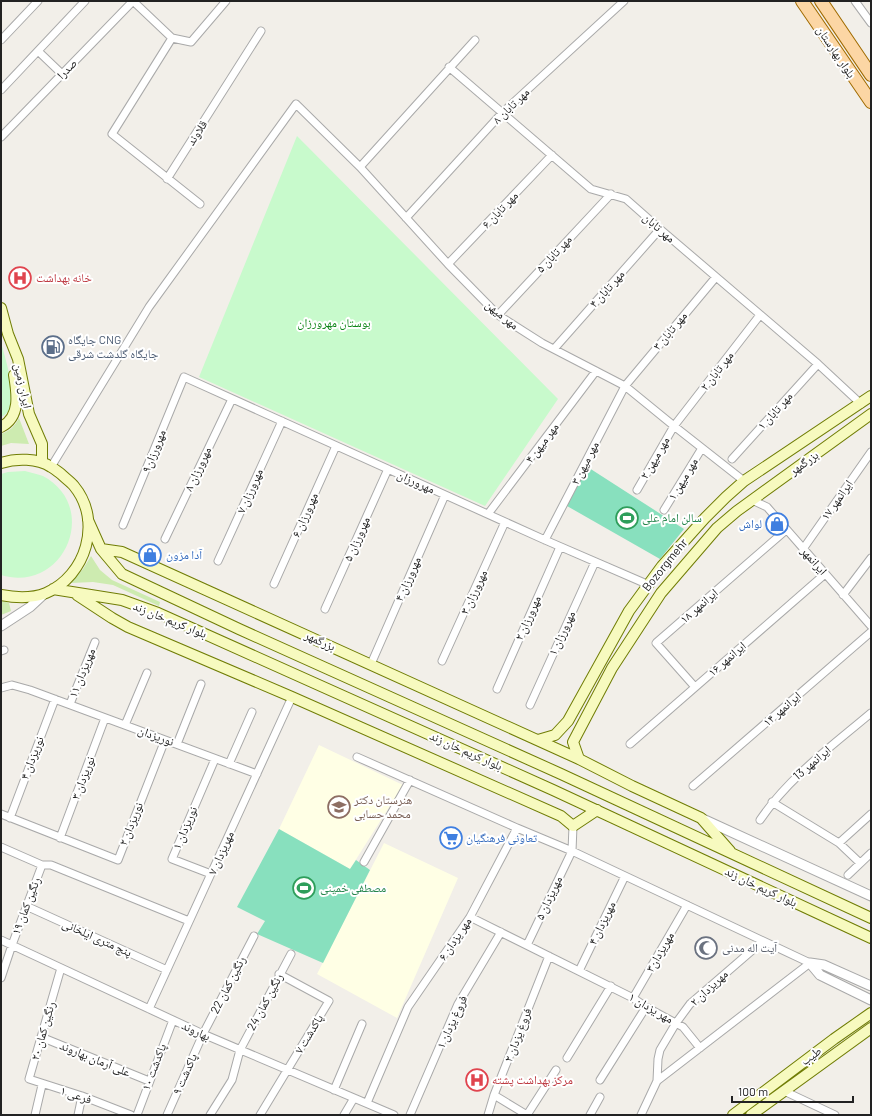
<svg xmlns="http://www.w3.org/2000/svg" width="872" height="1116" font-family="Barlow,'Noto Naskh Arabic',sans-serif">
  <style>
    .education { fill: #ffffe5 }
    .grass { fill: #cdebb0 }
    .park { fill: #c8facc }
    .pitch { fill: #88e0be }
    .lines { fill: none; stroke-linecap: round; stroke-linejoin: round }
    .minor-casing { stroke: #a9a9a9; stroke-width: 9 }
    .tertiary-casing { stroke: #a9a9a9; stroke-width: 11 }
    .secondary-casing { stroke: #707d05; stroke-width: 12 }
    .primary-casing { stroke: #a06b00; stroke-width: 14 }
    .minor { stroke: #fff; stroke-width: 7 }
    .tertiary { stroke: #fff; stroke-width: 9 }
    .secondary { stroke: #f7fabf; stroke-width: 10 }
    .primary { stroke: #fcd6a4; stroke-width: 12 }
    .labels { text-anchor: middle; stroke-width: 4; stroke-linejoin: round; paint-order: stroke }
    .street-label { font-size: 12px; fill: #222; stroke: #fff }
    .health-label { font-size: 12px; fill: #be3a42; stroke: #fff; text-anchor: start }
    .park-label { font-size: 12px; fill: #0c8416; stroke: #fff }
    .service-label { font-size: 12px; fill: #4e5e75; stroke: #fff; text-anchor: start }
    .leisure-label { font-size: 12px; fill: #27864d; stroke: #fff; text-anchor: start }
    .shop-label { font-size: 12px; fill: #366cbe; stroke: #fff; text-anchor: start }
    .education-label { font-size: 12px; fill: #785e54; stroke: #fff; text-anchor: start }
    .worship-label { font-size: 12px; fill: #5b616d; stroke: #fff; text-anchor: start }
  </style>
  <rect width="100%" height="100%" fill="#f2efe9"/>
  <path class="education" d="M319,745L403,785L350,869L279,829Z
    M384,843L458,878L397,1018L317,974Z"/>
  <path class="grass" d="M19,418L29,444L11,443L1,446V434C10,431 15,426 19,418Z
    M91,556L100,570L112,580L160,602L159,606L113,585L93,582L71,583L83,569Z
    M1,600L9,603L11,611L1,615Z"/>
  <path class="park" d="M297,136L558,399L485,506L199,377Z
    M1,342C5,359 23,409 1,417Z
    M25,471C31,473 38,474 43,476C101,507 64,594 1,575V474L8,472Z"/>
  <path class="pitch" d="M586,466L684,529L660,559L567,506Z
    M279,829L350,869L356,860L370,870L323,963L257,934L265,921L237,907Z"/>
  <g class="lines">
    <g class="minor-casing">
      <path id="minor" d="M133,1L172,38L191,42L226,1
        M855,1L871,23
        M172,38L112,134L200,204
        M1,40L38,1
        M38,51L62,74
        M449,67L591,189L626,199L660,229L818,364L861,404
        M1,90L85,1
        M1,137L133,1
        M360,167L475,40
        M167,179L261,31
        M406,218L502,113L624,1
        M448,264L552,155
        M498,315L611,194
        M554,349L660,229
        M732,459L818,364
        M51,467L149,307L296,104L360,167L448,264L498,315L542,343L625,386L674,426L744,481
        M637,490L674,426L760,315
        M752,500L767,507L871,626
        M664,510L702,448
        M488,514L596,371
        M123,525L184,377L545,540L649,585
        M165,539L232,399
        M545,540L625,386L716,277
        M803,549L871,452
        M218,561L282,421
        M274,584L336,446
        M843,595L871,558
        M325,609L388,469
        M1,651L4,650
        M442,661L505,522
        M371,664L445,495
        M695,687L656,643L786,530
        M1,688L12,685L30,690L257,774
        M497,689L560,547
        M70,704L95,642
        M530,705L595,562
        M125,725L147,673
        M177,744L201,684
        M630,744L825,574
        M357,757L517,828
        M229,764L252,712
        M693,786L871,632
        M772,802L839,843L860,863
        M1,814L118,860L165,740
        M10,818L55,699
        M760,820C789,777 832,746 871,713
        M60,838L105,718
        M839,843L871,814
        M1,847L42,865L12,945L1,978
        M364,862L410,780
        M42,865H51L189,921
        M211,874L172,859L215,759
        M848,875L871,853
        M26,906L167,970
        M470,917L633,998L646,1007L683,1027L700,1048
        M1,940L203,1034L394,1115
        M527,945L572,851L573,826
        M61,968L29,1079L82,1096L131,1115
        M579,971L625,876
        M633,998L687,905
        M149,1009L292,697
        M41,1037L149,1081
        M567,1058L611,986
        M600,1080L646,1007
        M334,1090L362,1024
        M784,1091L835,1115
        M494,1095L527,1115
        M367,1103L408,1007L470,917L517,828L572,851L810,963L657,1081
        M35,1115L42,1085
        M78,1115L82,1096
        M137,1115L173,1020
        M167,1115L203,1034L254,936
        M210,1115L232,1080L240,1050L291,954
        M260,1115L329,1001L279,974
        M344,1115L354,1098
        M410,1115L458,1004L501,932
        M488,1115L494,1095L549,956
        M527,1115L556,1070
        M590,1115L600,1097
        M641,1115L657,1081L658,1059L660,1050L676,1023L690,1004L763,941"/>
    </g>
    <g class="tertiary-casing">
      <path id="tertiary" d="M1,626L30,607L44,594
        M703,819L871,896
        M810,963L820,975L871,1000
        M810,963L824,965L871,986"/>
    </g>
    <g class="secondary-casing">
      <path id="secondary" d="M1,308L8,334L18,359L29,414L42,444V462
        M1,427C21,417 17,393 14,375
        M1,463C16,458 38,458 51,467C55,469 58,472 61,474C65,478 71,482 74,486C103,521 86,576 46,593C31,599 16,598 1,595
        M88,520L101,549L122,574L239,629L561,774L871,918
        M101,549L122,552L579,759L632,786L701,818L730,851
        M53,589L122,600L158,613L553,790L871,938
        M77,595L112,618L128,627L292,697L561,816L573,826L597,810
        M538,740L555,735L568,721L629,611L662,566L705,518L726,497L744,481L871,396
        M579,759L573,742L612,668L661,593L717,528L737,511L871,414
        M733,1115L834,1039L871,1013
        M751,1115L871,1028"/>
    </g>
    <g class="primary-casing">
      <path id="primary" d="M802,1L871,102
        M821,1L871,75"/>
    </g>
    <use href="#minor" class="minor"/>
    <use href="#tertiary" class="tertiary"/>
    <use href="#secondary" class="secondary"/>
    <use href="#primary" class="primary"/>
  </g>
  <defs>
    <g id="hospital-ring" transform="scale(1.15)"><circle r="9.5" fill="#fff" stroke="#e0444e" stroke-width="1.5"/><path d="M-5-5h3v3.5h4V-5h3V5h-3V1.5h-4V5h-3Z" fill="#e0444e"/></g>
    <g id="fuel-ring" transform="scale(1.15)"><circle r="9.5" fill="#fff" stroke="#5c6f8a" stroke-width="1.5"/><path d="M-5.5-6h7V0h2V4h1.3V-2.5L3-4.5l.8-.8L6-3V5H2.5V1h-1V6h-7ZM-4.2-4.7v3.2H.2V-4.7Z" fill="#5c6f8a"/></g>
    <g id="stadium-ring" transform="scale(1.15)"><circle r="9.5" fill="#fff" stroke="#2e9e5b" stroke-width="1.5"/><path d="M0-5a6.5 5 0 1 0 0 10a6.5 5 0 1 0 0-10ZM-3.5-1.8h7v3.6h-7Z" fill="#2e9e5b"/></g>
    <g id="shop-ring" transform="scale(1.15)"><circle r="9.5" fill="#fff" stroke="#3f7fe0" stroke-width="1.5"/><path d="M-5-2.5h2.3a2.7 3.5 0 0 1 5.4 0H5L5.5 6h-11ZM-1.5-2.5h3a1.5 2.3 0 0 0-3 0Z" fill="#3f7fe0"/></g>
    <g id="school-ring" transform="scale(1.15)"><circle r="9.5" fill="#fff" stroke="#8d6e63" stroke-width="1.5"/><path d="M0-5L7-2L0 1L-7-2ZM-4 1L0 2.5L4 1V4Q0 6-4 4Z" fill="#8d6e63"/></g>
    <g id="supermarket-ring" transform="scale(1.15)"><circle r="9.5" fill="#fff" stroke="#3f7fe0" stroke-width="1.5"/><path d="M-6-5.5h2.5l.6 2H6L4.5 2H-2.5L-4.4-4H-6ZM-1.5 3.2a1.3 1.3 0 1 0 .1 0ZM3 3.2a1.3 1.3 0 1 0 .1 0Z" fill="#3f7fe0"/></g>
    <g id="mosque-ring" transform="scale(1.15)"><circle r="9.5" fill="#fff" stroke="#6b7280" stroke-width="1.5"/><path d="M3.5-4.9A6 6 0 1 0 3.5 4.9A5 5 0 1 1 3.5-4.9Z" fill="#6b7280"/></g>
  </defs>
  <g fill-rule="evenodd">
    <use href="#hospital-ring" x="20" y="278"/>
    <use href="#fuel-ring" x="53" y="347"/>
    <use href="#stadium-ring" x="627" y="518"/>
    <use href="#shop-ring" x="777" y="524"/>
    <use href="#shop-ring" x="150" y="555"/>
    <use href="#school-ring" x="339" y="807"/>
    <use href="#supermarket-ring" x="451" y="838"/>
    <use href="#stadium-ring" x="304" y="888"/>
    <use href="#mosque-ring" x="706" y="948"/>
    <use href="#hospital-ring" x="477" y="1080"/>
  </g>
  <g class="labels">
    <g class="street-label">
      <text transform="translate(836 52) rotate(56)" y="4">بلوار بهارستان</text>
      <text transform="translate(67 69) rotate(-46)" y="4">صدرا</text>
      <text transform="translate(511 106) rotate(-44)" y="4">مهر تابان ۸</text>
      <text transform="translate(197 133) rotate(-57)" y="4">قلاوند</text>
      <text transform="translate(500 210) rotate(-46)" y="4">مهر تابان ۶</text>
      <text transform="translate(659 228) rotate(41)" y="4">مهر تابان</text>
      <text transform="translate(554 254) rotate(-47)" y="4">مهر تابان ۵</text>
      <text transform="translate(607 289) rotate(-48)" y="4">مهر تابان ۴</text>
      <text transform="translate(502 315) rotate(39)" y="4">مهر میهن</text>
      <text transform="translate(670 331) rotate(-50)" y="4">مهر تابان ۳</text>
      <text transform="translate(717 371) rotate(-52)" y="4">مهر تابان ۲</text>
      <text transform="translate(23 386) rotate(78)" y="4">ایران زمین</text>
      <text transform="translate(775 411) rotate(-48)" y="4">مهر تابان ۱</text>
      <text transform="translate(542 443) rotate(-53)" y="4">مهر میهن ۴</text>
      <text transform="translate(154 451) rotate(-68)" y="4">مهرورزان۹</text>
      <text transform="translate(655 458) rotate(-60)" y="4">مهر میهن ۲</text>
      <text transform="translate(585 463) rotate(-63)" y="4">مهر میهن ۳</text>
      <text transform="translate(804 463) rotate(-36)" y="4">بزرگمهر</text>
      <text transform="translate(198 469) rotate(-65)" y="4">مهرورزان ۸</text>
      <text transform="translate(683 479) rotate(-59)" y="4">مهر میهن ۱</text>
      <text transform="translate(416 482) rotate(24)" y="4">مهرورزان</text>
      <text transform="translate(250 491) rotate(-66)" y="4">مهرورزان ۷</text>
      <text transform="translate(837 500) rotate(-55)" y="4">ایرانمهر ۱۷</text>
      <text transform="translate(305 515) rotate(-66)" y="4">مهرورزان ۶</text>
      <text transform="translate(357 539) rotate(-66)" y="4">مهرورزان ۵</text>
      <text transform="translate(814 561) rotate(49)" y="4">ایرانمهر</text>
      <text transform="translate(665 565) rotate(-51)" y="4">Bozorgmehr</text>
      <text transform="translate(408 579) rotate(-66)" y="4">مهرورزان ۴</text>
      <text transform="translate(474 592) rotate(-65)" y="4">مهرورزان ۳</text>
      <text transform="translate(699 606) rotate(-41)" y="4">ایرانمهر ۱۸</text>
      <text transform="translate(528 618) rotate(-66)" y="4">مهرورزان ۲</text>
      <text transform="translate(170 620) rotate(22)" y="4">بلوار کریم خان زند</text>
      <text transform="translate(562 633) rotate(-65)" y="4">مهرورزان ۱</text>
      <text transform="translate(320 641) rotate(24)" y="4">بزرگمهر</text>
      <text transform="translate(727 659) rotate(-41)" y="4">ایرانمهر ۱۶</text>
      <text transform="translate(82 673) rotate(-68)" y="4">مهریزدان ۱۱</text>
      <text transform="translate(782 709) rotate(-41)" y="4">ایرانمهر ۱۴</text>
      <text transform="translate(156 736) rotate(20)" y="4">نوریزدان</text>
      <text transform="translate(466 751) rotate(24)" y="4">بلوار کریم خان زند</text>
      <text transform="translate(32 758) rotate(-69)" y="4">نوریزدان ۴</text>
      <text transform="translate(812 763) rotate(-41)" y="4">ایرانمهر 13</text>
      <text transform="translate(83 778) rotate(-69)" y="4">نوریزدان ۳</text>
      <text transform="translate(131 824) rotate(-68)" y="4">نوریزدان ۲</text>
      <text transform="translate(185 828) rotate(-67)" y="4">نوریزدان ۱</text>
      <text transform="translate(221 853) rotate(-66)" y="4">مهریزدان ۷</text>
      <text transform="translate(761 887) rotate(25)" y="4">بلوار کریم خان زند</text>
      <text transform="translate(549 898) rotate(-65)" y="4">مهریزدان ۵</text>
      <text transform="translate(26 906) rotate(-69)" y="4">رنگین کمان ۱۹</text>
      <text transform="translate(602 923) rotate(-64)" y="4">مهریزدان ۴</text>
      <text transform="translate(97 938) rotate(24)" y="4">پنج متری ایلخانی</text>
      <text transform="translate(455 939) rotate(-56)" y="4">مهر یزدان ۶</text>
      <text transform="translate(660 952) rotate(-60)" y="4">مهریزدان۳</text>
      <text transform="translate(228 985) rotate(-63)" y="4">رنگین کمان 22</text>
      <text transform="translate(709 988) rotate(-43)" y="4">مهریزدان ۲</text>
      <text transform="translate(265 1002) rotate(-62)" y="4">رنگین کمان 24</text>
      <text transform="translate(651 1008) rotate(30)" y="4">مهر یزدان ۱</text>
      <text transform="translate(452 1022) rotate(-65)" y="4">فروغ یزدان ۱</text>
      <text transform="translate(43 1031) rotate(-74)" y="4">رنگین کمان ۲۰</text>
      <text transform="translate(196 1031) rotate(25)" y="4">بهاروند</text>
      <text transform="translate(309 1034) rotate(-59)" y="4">پاکدشت ۷</text>
      <text transform="translate(518 1035) rotate(-69)" y="4">فروغ یزدان ۲</text>
      <text transform="translate(811 1056) rotate(-37)" y="4">طیب</text>
      <text transform="translate(95 1059) rotate(22)" y="4">علی آرمان بهاروند</text>
      <text transform="translate(154 1067) rotate(-69)" y="4">پاکدشت ۱۰</text>
      <text transform="translate(185 1074) rotate(-66)" y="4">پاکدشت ۹</text>
      <text transform="translate(76 1095) rotate(18)" y="4">فرعی ۱</text>
    </g>
    <g class="health-label">
      <text x="36" y="282">خانه بهداشت</text>
      <text x="492" y="1084">مرکز بهداشت پشته</text>
    </g>
    <g class="park-label">
      <text x="334" y="327">بوستان مهرورزان</text>
    </g>
    <g class="service-label">
      <text x="68" y="344">جایگاه CNG<tspan x="68" dy="14">جایگاه گلدشت شرقی</tspan></text>
    </g>
    <g class="leisure-label">
      <text x="642" y="522">سالن امام علی</text>
      <text x="320" y="892">مصطفی خمینی</text>
    </g>
    <g class="shop-label">
      <text x="762" y="528" text-anchor="end">لواش</text>
      <text x="166" y="559">آدا مزون</text>
      <text x="466" y="842">تعاونی فرهنگیان</text>
    </g>
    <g class="education-label">
      <text x="354" y="804">هنرستان دکتر<tspan x="354" dy="14">محمد حسابی</tspan></text>
    </g>
    <g class="worship-label">
      <text x="722" y="952">آیت اله مدنی</text>
    </g>
  </g>
  <rect width="872" height="1116" fill="none" stroke="#222222" stroke-width="4"/>
  <path d="M732 1096v6h121v-6" fill="none" stroke="#222222" stroke-width="2"/>
  <text x="738" y="1096" font-size="12" fill="#222222" stroke="#ffffff" stroke-width="3" paint-order="stroke">100 m</text>
</svg>
